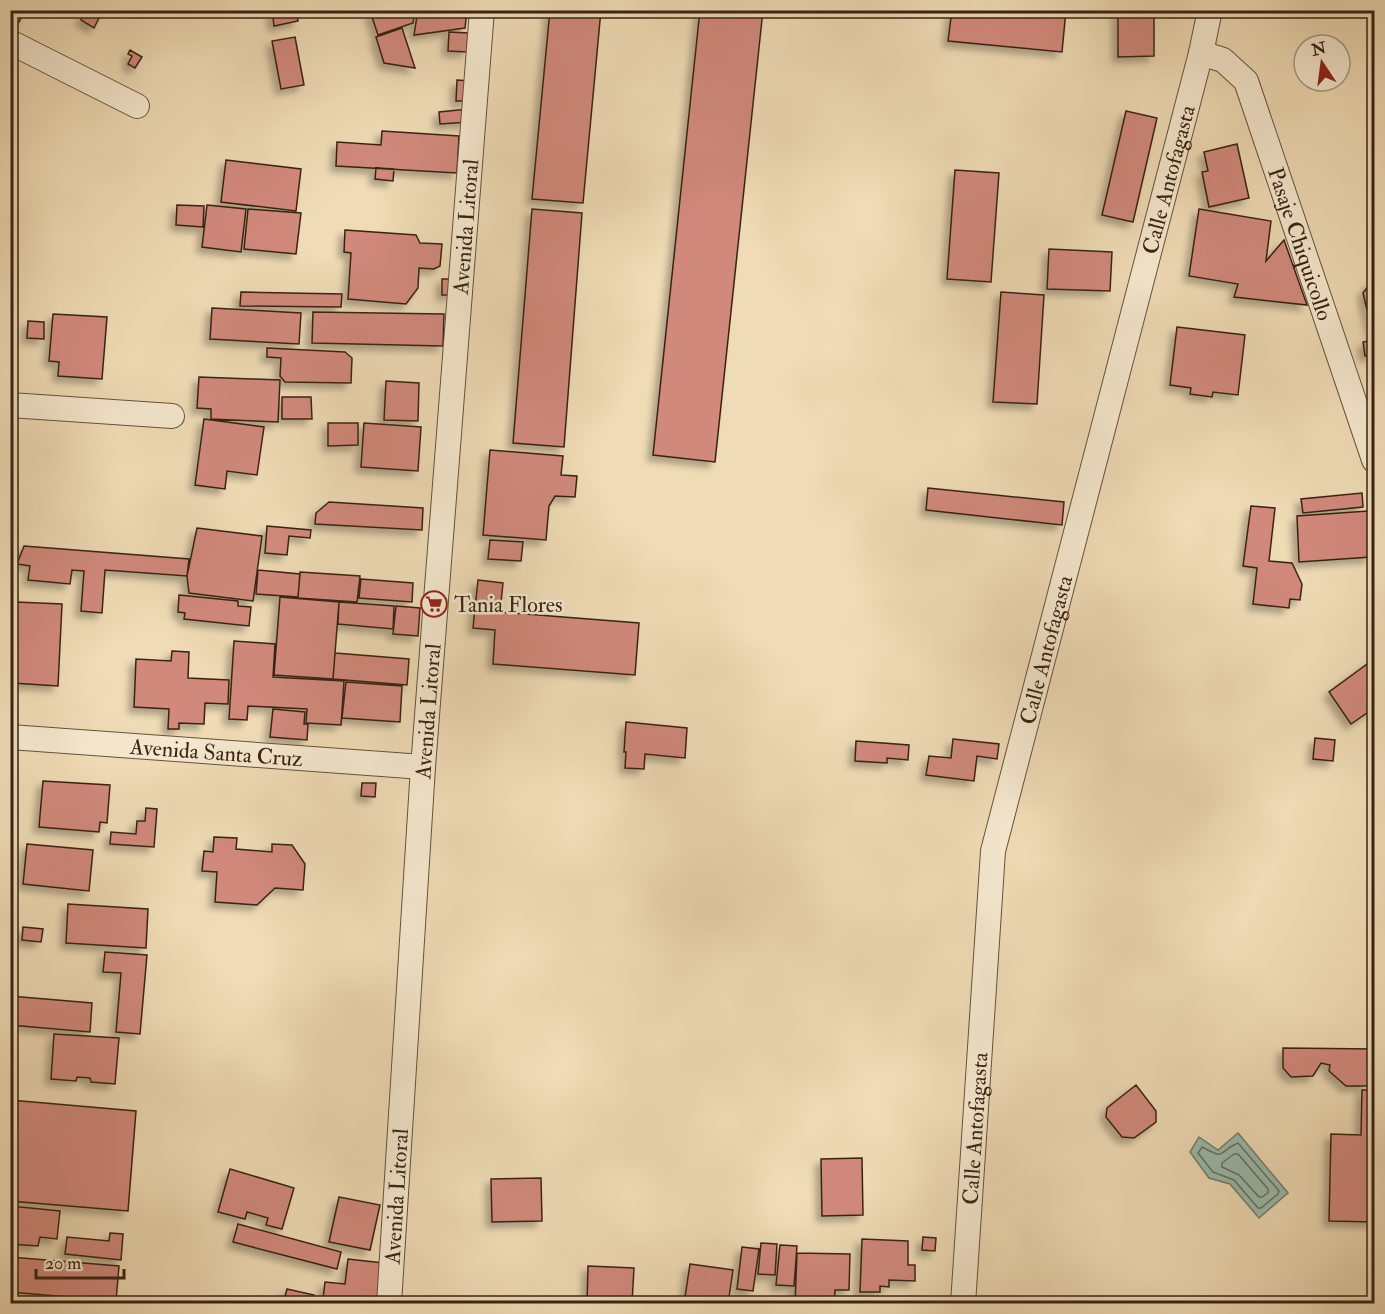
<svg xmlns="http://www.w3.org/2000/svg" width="1385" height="1314" font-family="'IM FELL Double Pica',serif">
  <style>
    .water { fill: #9abbae; stroke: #737e70; stroke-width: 1.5 }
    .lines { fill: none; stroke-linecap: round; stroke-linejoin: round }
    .shore { stroke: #6a6f61; stroke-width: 1.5 }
    .building { fill: #d1897b; stroke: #392314; stroke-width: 1.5; filter: url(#shadow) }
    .minor-casing { stroke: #66513c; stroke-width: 26 }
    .minor { stroke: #f5e8cf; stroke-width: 24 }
    .labels { text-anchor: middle; stroke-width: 5; stroke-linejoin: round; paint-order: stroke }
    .street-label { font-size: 22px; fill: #392314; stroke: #f5e8cf }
    .poi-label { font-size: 22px; fill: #392314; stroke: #f5e8cf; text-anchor: start }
  </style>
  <defs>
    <filter id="shadow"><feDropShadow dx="-5.5" dy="5.5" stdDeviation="3" flood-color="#0004"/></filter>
  </defs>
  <rect width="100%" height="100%" fill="#efdbb5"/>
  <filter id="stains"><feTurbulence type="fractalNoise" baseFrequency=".00333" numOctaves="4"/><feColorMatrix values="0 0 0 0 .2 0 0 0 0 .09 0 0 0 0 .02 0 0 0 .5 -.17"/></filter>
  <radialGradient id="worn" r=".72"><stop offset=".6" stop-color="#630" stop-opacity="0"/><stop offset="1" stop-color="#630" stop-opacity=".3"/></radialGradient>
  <path class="water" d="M1238,1133L1288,1193L1259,1218L1230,1184L1209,1178L1190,1152L1199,1137L1218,1150Z"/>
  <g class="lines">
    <path class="shore" d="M1238,1143L1279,1191L1278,1194L1261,1208H1258L1234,1180L1213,1172L1198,1153L1202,1147C1228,1161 1216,1152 1238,1143Z
      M1234,1154H1238L1268,1189V1193L1262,1197H1259L1239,1175L1222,1167V1163Z"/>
  </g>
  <path class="building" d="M10,10H25L19,22L10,18Z
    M86,10H103L94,28L81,20Z
    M272,10H296L298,21L274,26Z
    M415,10L413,23L378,35L370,11Z
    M418,10H467L465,28L414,35Z
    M550,10H601L583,203L532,199Z
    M700,10H763L715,462L653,455Z
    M952,10H1066L1062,52L948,41Z
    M1118,10H1154V56L1118,57Z
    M402,28L415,68L384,63L376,37Z
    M449,32L468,33L467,52L448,51Z
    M295,37L304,85L281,89L272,41Z
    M130,50L142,57L135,68L128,64L132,56L128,54Z
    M457,80L469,81L468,101H456Z
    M468,109L469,122L440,124L439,112Z
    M1126,111L1157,118L1133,222L1102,215Z
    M382,131L459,136L457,173L336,166L337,142L381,145Z
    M1237,144L1249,198L1209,207L1202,172L1208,171L1204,152Z
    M226,160L301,169L296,211L221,202Z
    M376,168L394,169L393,181L375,179Z
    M955,170L999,173L991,282L947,279Z
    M177,205L204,206L203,227L176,225Z
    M207,205L246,209L241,252L202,247Z
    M248,209L301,213L296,254L244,249Z
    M532,209L582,213L564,447L513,443Z
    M1199,209L1271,221L1266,261L1284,240L1307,305L1234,297L1238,284L1189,276Z
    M345,230L416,235L420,243L442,244L440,266L434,269L419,268L418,288L406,304L348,299L351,253L344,252Z
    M1049,249L1112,252L1110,291L1047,289Z
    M442,279H453L452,295H442Z
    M1373,280H1374V336H1373L1363,293Z
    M241,292L342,294L341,307L240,306Z
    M1001,292L1044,295L1037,404L993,402Z
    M212,308L301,313L299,344L210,339Z
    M313,312L444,314L443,346L312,343Z
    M53,314L107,317L102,379L58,376L59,362L49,361Z
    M28,321L44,322V339L27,338Z
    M1177,327L1245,335L1238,395L1213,392L1212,397L1190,394L1191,388L1170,385Z
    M1374,340V355L1365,356L1363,342Z
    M267,348L345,352L352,358L351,383L285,382L280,376L281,358L267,357Z
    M199,377L280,380L278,422L211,419V409L197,408Z
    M386,381L419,383L418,421L384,420Z
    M282,397H311L312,419H282Z
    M204,419L264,427L257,475L227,471L225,489L195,485Z
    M328,423H358V445L328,446Z
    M364,423L421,427L418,471L361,467Z
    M490,450L563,456L561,475L577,476L575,497L555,496L549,506L546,540L483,535Z
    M928,488L1064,502L1062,525L926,510Z
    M1362,493L1363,507L1303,513L1301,499Z
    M329,502L423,508L422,530L315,524L316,513Z
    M1251,506L1275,508L1269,561L1292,563L1302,584L1300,600L1290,599L1289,608L1253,604L1257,568L1243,566Z
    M1368,511L1371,557L1299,562L1297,516Z
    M267,526L311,530L310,538L289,536L287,555L265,553Z
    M197,528L262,536L253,601L189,593L187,576Z
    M490,540L523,542L521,561L488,559Z
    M24,546L189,559L187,576L105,570L102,613L81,611L84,571L72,570L70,584L28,580L30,566L17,564Z
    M258,570L300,574L298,597L256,594Z
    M300,572L360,576L357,602L298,598Z
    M361,579L413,583L412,602L359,598Z
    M478,580L503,583L500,612L639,623L635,675L493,664L495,630L473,628Z
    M179,595L238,601V606L251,607L249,626L184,619L185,613L178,612Z
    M280,597L339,602L333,679L274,675Z
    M16,602L62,604L58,686L12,683Z
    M339,602L394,606L393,629L338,624Z
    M396,606L420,608L418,636L393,634Z
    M10,631H15L12,702H10Z
    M234,641L275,644L273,677L344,681L341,725L306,723L307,709L248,706L247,720L229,719Z
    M172,651L189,652L188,678L229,680L228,704L205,703L204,724L179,723V729H168L169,709L134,707L136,659L171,661Z
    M335,653L409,659L407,685L333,679Z
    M1374,659V708L1351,724L1329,692Z
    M346,682L402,686L400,722L342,718Z
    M273,709L305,712L304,724H308L307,740L270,737Z
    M626,722L687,728L685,758L645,754L644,769L625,768L626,752H624Z
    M1315,738L1335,740L1333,761L1313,759Z
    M953,739L999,744L997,759L977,756L974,781L926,775L929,756L951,758Z
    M856,741L909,745L908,760L887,758V763L855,761Z
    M43,781L110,785L107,823L100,822L99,832L39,827Z
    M362,783H376L375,797L361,796Z
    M146,808L157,809L154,847L110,844L111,832L136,834L137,821H145Z
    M214,837L237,838L236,849L272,852V844L292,845L305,864L303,890L275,888L257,905L215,902L217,872L202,871L204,851L213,852Z
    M27,844L93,850L89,891L23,884Z
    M68,904L148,909L146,948L66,943Z
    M23,927L43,929L41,942L22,940Z
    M105,952L147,955L140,1034L116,1032L121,973L103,972Z
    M10,996L92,1003L90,1032L10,1025Z
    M54,1034L119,1038L115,1084L91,1082L90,1078L77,1077L76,1081L51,1079Z
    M1283,1048L1374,1049V1076H1368V1086H1346L1329,1071L1330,1065L1321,1063L1313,1076L1291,1077L1283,1068Z
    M1136,1085L1156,1111V1122L1134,1138L1122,1137L1106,1117L1107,1108Z
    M1362,1090H1374V1222L1329,1221L1331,1134L1361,1135Z
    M10,1100L136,1111L128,1211L10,1201Z
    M862,1158L863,1215L822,1216L821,1159Z
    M230,1169L294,1188L282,1229L266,1225L268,1218L247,1212L245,1219L218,1212Z
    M541,1178L542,1221L492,1222L491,1179Z
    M339,1197L380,1205L370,1250L329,1242Z
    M10,1206L60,1211L57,1239L40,1237L38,1246L10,1244Z
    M238,1224L341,1252L337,1269L233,1242Z
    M110,1233L123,1234L121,1260L65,1254L67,1237L109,1241Z
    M923,1237L936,1238L935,1251L922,1250Z
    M862,1239L908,1241V1265H915V1281L889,1280V1287L880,1286V1292H860Z
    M761,1243L777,1244L775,1275L758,1274Z
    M780,1245L797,1246L794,1286L776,1285Z
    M742,1247L759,1249L753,1291L737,1289Z
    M797,1253L850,1254L849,1290H835L834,1304H795Z
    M10,1257L119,1266L116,1301L10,1292Z
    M348,1259L392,1264L387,1304H366L323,1299L325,1282L345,1284Z
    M690,1264L733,1270L728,1304H684Z
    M588,1266L634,1268L632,1304H587Z
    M287,1289L314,1295L312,1304H283Z"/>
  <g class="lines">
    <g class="minor-casing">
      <g id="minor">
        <path d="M10,42L137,106"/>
        <path id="s1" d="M1201,53L1223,60L1246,81L1374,460"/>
        <path d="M10,405L172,416"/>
        <path id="s2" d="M10,737L423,767"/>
        <path id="s3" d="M389,1304L423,767L482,10"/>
        <path id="s4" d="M963,1304L993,851L1201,53L1210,10"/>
      </g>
    </g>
    <use href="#minor" class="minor"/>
  </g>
  <defs>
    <g id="supermarket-ring" transform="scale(1.35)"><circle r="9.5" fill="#f5e8cf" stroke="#8f2418" stroke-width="1.5"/><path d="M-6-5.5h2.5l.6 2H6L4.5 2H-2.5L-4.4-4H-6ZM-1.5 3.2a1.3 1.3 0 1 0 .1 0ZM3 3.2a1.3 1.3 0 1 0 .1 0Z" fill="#8f2418"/></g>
  </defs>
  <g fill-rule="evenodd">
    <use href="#supermarket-ring" x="434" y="604"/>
  </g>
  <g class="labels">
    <g class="street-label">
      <text dy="8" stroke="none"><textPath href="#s4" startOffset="1148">Calle Antofagasta</textPath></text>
      <text dy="8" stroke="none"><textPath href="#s3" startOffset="1080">Avenida Litoral</textPath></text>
      <text dy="8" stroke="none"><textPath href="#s1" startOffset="226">Pasaje Chiquicollo</textPath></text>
      <text dy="8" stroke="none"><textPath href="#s4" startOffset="662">Calle Antofagasta</textPath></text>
      <text dy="8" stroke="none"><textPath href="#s3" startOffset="594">Avenida Litoral</textPath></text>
      <text dy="8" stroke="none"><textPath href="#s2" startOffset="207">Avenida Santa Cruz</textPath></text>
      <text dy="8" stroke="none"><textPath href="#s4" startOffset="176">Calle Antofagasta</textPath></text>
      <text dy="8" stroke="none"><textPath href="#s3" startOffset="108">Avenida Litoral</textPath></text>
    </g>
    <g class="poi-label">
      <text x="454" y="612">Tania Flores</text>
    </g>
  </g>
  <rect width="1385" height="1314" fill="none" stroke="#efdbb5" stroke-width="36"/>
  <rect x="12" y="12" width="1361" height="1290" fill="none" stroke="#392314" stroke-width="3"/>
  <rect x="18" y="18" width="1349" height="1278" fill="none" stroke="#392314" stroke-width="1.5"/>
  <g transform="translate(1322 63) rotate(347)"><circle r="28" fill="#f5e8cf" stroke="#aa9984" stroke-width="1.5"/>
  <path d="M0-4.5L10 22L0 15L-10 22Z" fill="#8f2418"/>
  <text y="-9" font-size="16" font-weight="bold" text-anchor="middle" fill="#392314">N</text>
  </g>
  <path d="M36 1269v9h88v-9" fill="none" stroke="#392314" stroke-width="3"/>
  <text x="45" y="1269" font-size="18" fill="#392314" stroke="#f5e8cf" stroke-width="4.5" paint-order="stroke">20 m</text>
  <rect width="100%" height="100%" filter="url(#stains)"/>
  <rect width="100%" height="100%" fill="url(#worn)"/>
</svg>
